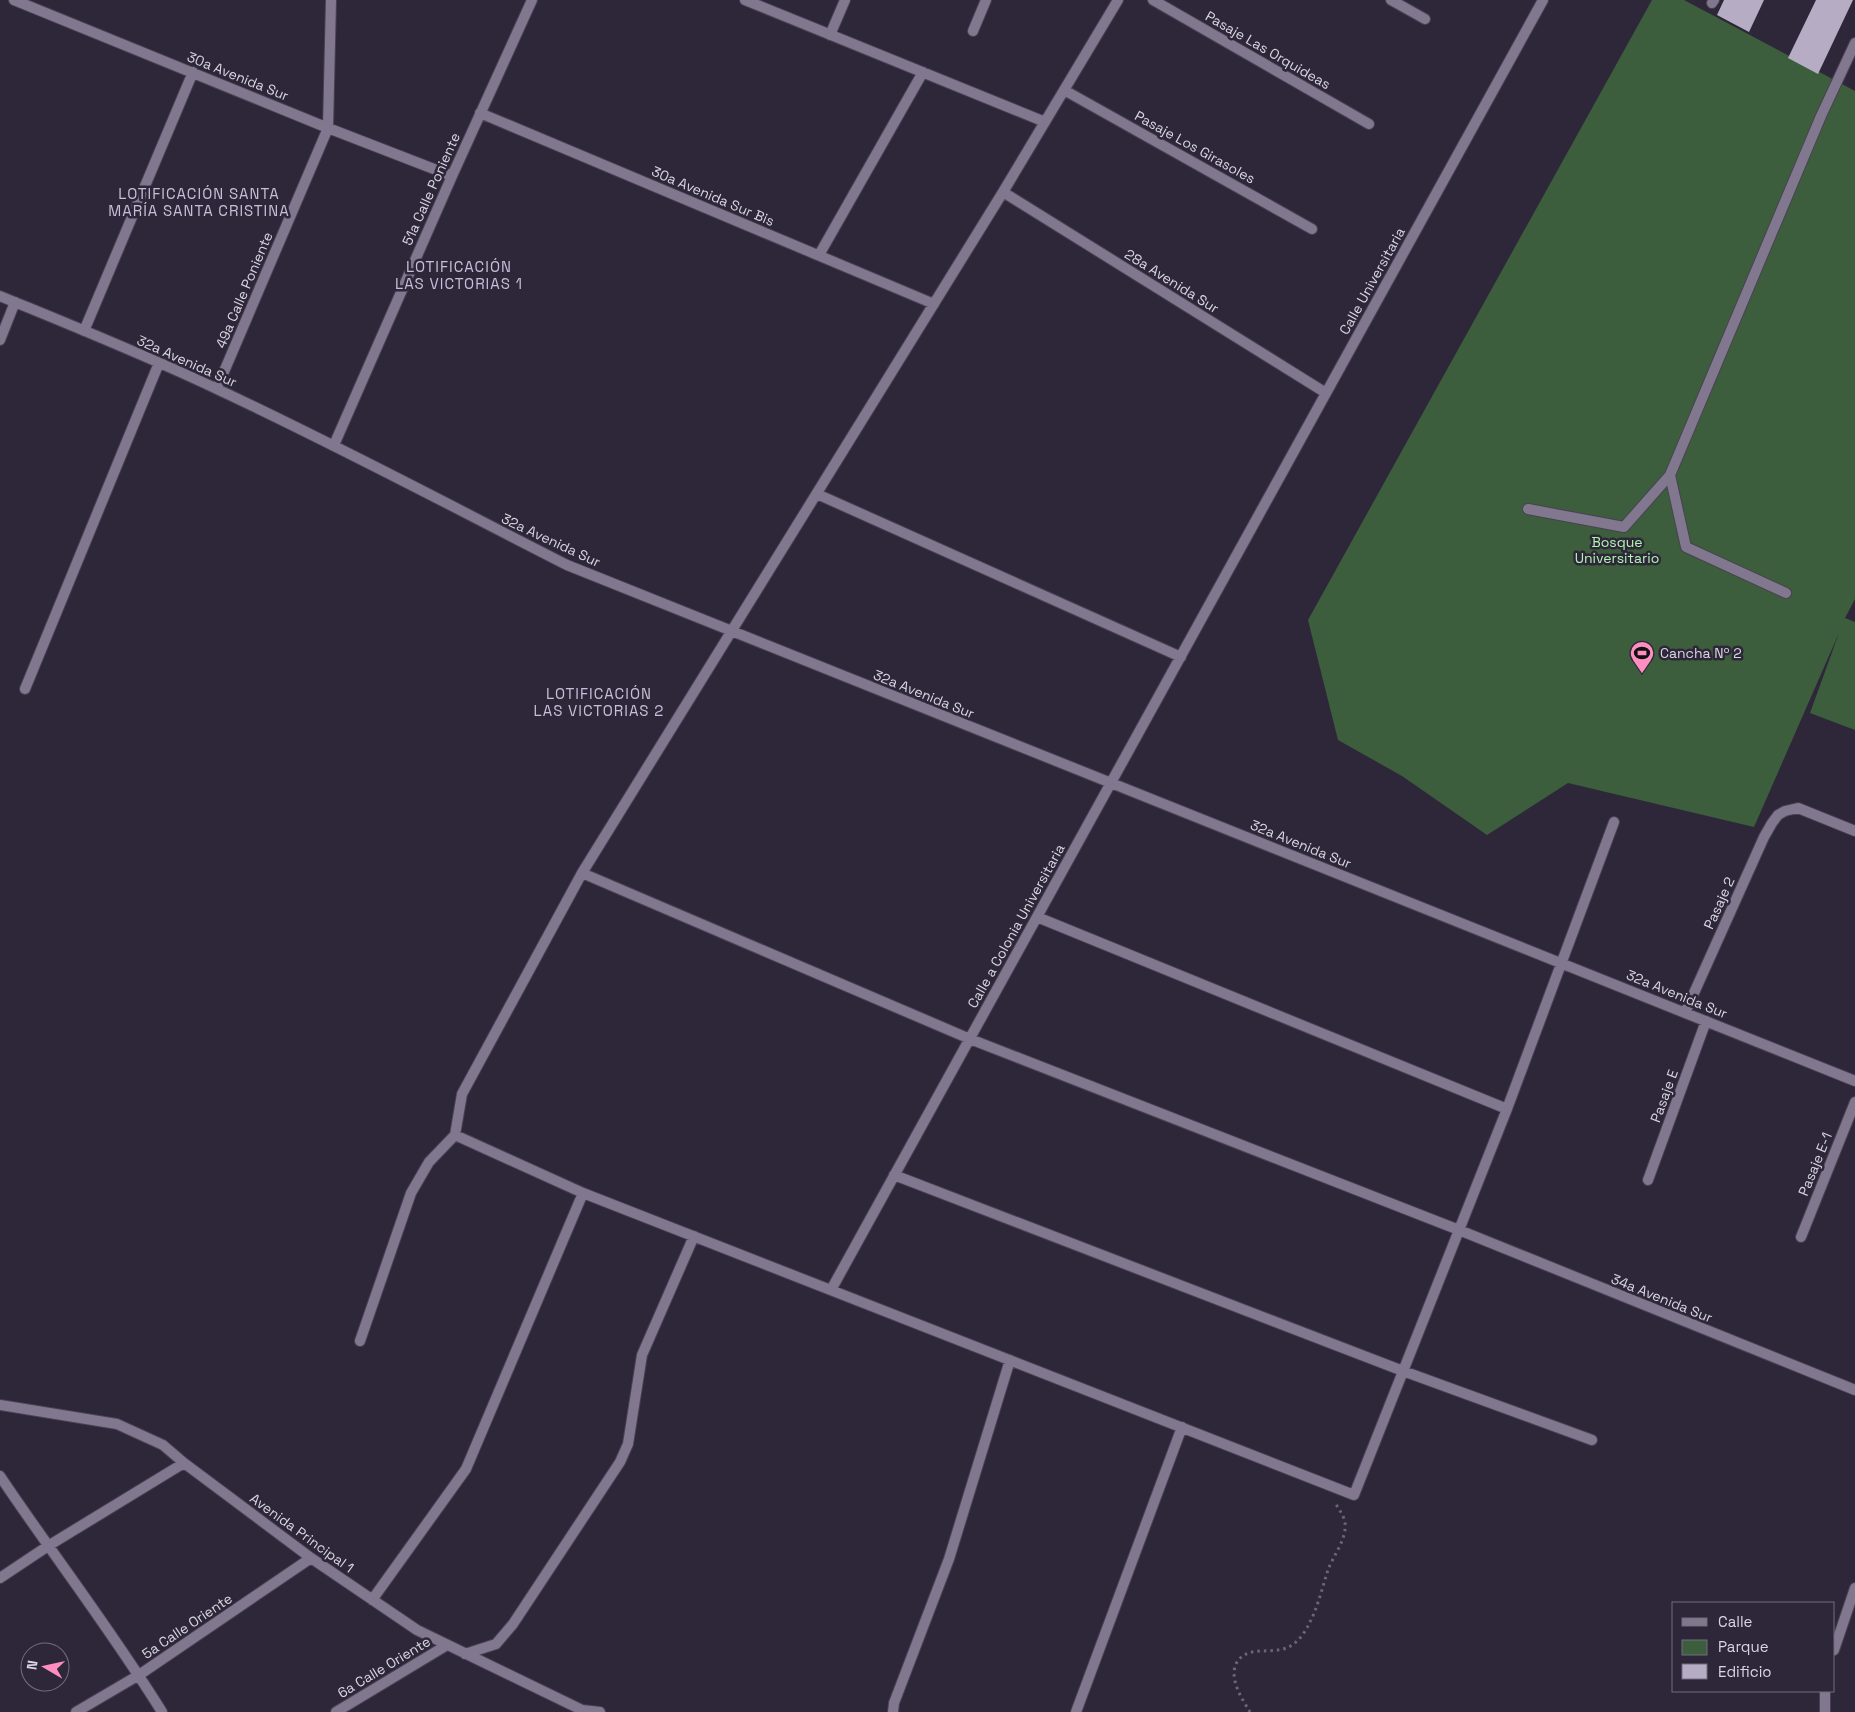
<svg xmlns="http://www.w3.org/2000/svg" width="1855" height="1712" font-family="'Space Grotesk',sans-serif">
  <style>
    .green { fill: #3d5e3d }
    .building { fill: #b6adc5 }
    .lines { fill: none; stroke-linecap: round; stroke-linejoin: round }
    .service-casing { stroke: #494252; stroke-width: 12 }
    .pedestrian-casing { stroke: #494252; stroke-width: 12 }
    .minor-casing { stroke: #494252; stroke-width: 12 }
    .path { stroke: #6b6576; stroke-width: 3; stroke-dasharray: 2.5 4; stroke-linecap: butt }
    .service { stroke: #81788f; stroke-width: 10 }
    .pedestrian { stroke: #81788f; stroke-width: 10 }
    .minor { stroke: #81788f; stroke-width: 10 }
    .labels { text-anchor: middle; stroke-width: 5; stroke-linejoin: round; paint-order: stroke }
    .street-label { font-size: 14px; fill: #d9d5e1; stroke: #2e273a }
    .park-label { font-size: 14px; fill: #aff5af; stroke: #2e273a }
    .poi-label { font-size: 14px; fill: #d9d5e1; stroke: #2e273a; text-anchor: start }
    .neighbourhood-label { font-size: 15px; letter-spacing: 1px; fill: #c7bed7; stroke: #2e273a }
  </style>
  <rect width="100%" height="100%" fill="#2e273a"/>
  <path class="green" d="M1652,0H1684L1855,91V599L1845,618L1855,622V730L1810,713L1839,633L1754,827L1568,783L1487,835L1402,776L1338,740L1308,620Z"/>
  <path class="building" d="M1724,0H1764L1749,32L1717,15Z
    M1816,0H1853L1818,74L1788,58Z"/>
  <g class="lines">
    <g class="service-casing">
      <path id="service" d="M1712,3L1714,0
        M1670,475L1686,547L1786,593
        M1528,509L1624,527L1670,475L1821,116L1855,43"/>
    </g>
    <g class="pedestrian-casing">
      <path id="pedestrian" d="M973,31L986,0"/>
    </g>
    <g class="minor-casing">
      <path id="minor" d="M14,0L328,128L452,176
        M745,0L1045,122
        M1153,0L1369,124
        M1391,0L1425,19
        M830,35L845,0
        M1064,90L1312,229
        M480,113L934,304
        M1003,192L1326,393
        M819,255L923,72
        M0,296C73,326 148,356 219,390C337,445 451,506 567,565L1855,1081
        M84,331L193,72
        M0,340L15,302
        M217,388L328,128L331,0
        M334,445L452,176L532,0
        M817,494L1181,657
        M25,689L159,363
        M582,873L970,1039L1459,1230L1855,1390
        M1037,917L1507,1109
        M1685,1013L1764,837L1772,823L1778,815L1785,811L1798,808L1855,831
        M455,1135L583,1193L1354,1495L1507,1109L1614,822
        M894,1175L1403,1371L1592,1440
        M1648,1180L1706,1021
        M1801,1237L1855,1102
        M831,1290L1543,0
        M360,1341L411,1193L429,1162L455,1135L462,1094L582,873L1003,192L1118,0
        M0,1405L117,1424L163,1445L184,1463L311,1558L417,1630L582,1710L600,1712
        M0,1476C53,1555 112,1631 162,1712
        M0,1578L48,1546L184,1463
        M372,1600L466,1469L583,1193
        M1834,1650L1855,1588
        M465,1654L496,1644L513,1624L620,1462L628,1444L642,1355L694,1236
        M76,1712L139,1675L311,1558
        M336,1712L447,1645
        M893,1712L894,1703L949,1559L1010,1360
        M1076,1712L1182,1427
        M1825,1712V1691"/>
    </g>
    <path class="path" d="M1250,1712C1242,1699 1228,1678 1237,1662C1250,1642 1278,1659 1296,1642C1301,1638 1306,1630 1309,1624C1318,1607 1322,1588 1328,1570C1333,1556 1347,1539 1345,1523C1344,1516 1339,1509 1335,1503"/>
    <use href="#service" class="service"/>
    <use href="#pedestrian" class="pedestrian"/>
    <use href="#minor" class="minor"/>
  </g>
  <defs>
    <g id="stadium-pin" transform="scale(1.25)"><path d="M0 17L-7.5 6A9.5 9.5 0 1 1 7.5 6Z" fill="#fd8ebf" stroke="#2e273a"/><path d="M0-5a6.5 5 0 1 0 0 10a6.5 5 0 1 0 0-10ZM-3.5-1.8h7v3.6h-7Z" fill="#111"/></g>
  </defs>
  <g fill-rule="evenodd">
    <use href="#stadium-pin" x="1642" y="653"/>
  </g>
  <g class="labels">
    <g class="street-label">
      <text transform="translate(1268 50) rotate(30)" y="5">Pasaje Las Orquideas</text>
      <text transform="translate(238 76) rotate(22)" y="5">30a Avenida Sur</text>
      <text transform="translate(1195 147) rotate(29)" y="5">Pasaje Los Girasoles</text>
      <text transform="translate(431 189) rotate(-66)" y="5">51a Calle Poniente</text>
      <text transform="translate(713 196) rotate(23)" y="5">30a Avenida Sur Bis</text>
      <text transform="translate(1172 281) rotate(32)" y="5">28a Avenida Sur</text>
      <text transform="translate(1372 281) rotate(-61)" y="5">Calle Universitaria</text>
      <text transform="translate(244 290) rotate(-67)" y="5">49a Calle Poniente</text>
      <text transform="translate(187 361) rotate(24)" y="5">32a Avenida Sur</text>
      <text transform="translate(551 540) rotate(25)" y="5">32a Avenida Sur</text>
      <text transform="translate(924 694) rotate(22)" y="5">32a Avenida Sur</text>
      <text transform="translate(1301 844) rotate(22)" y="5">32a Avenida Sur</text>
      <text transform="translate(1719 903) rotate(-66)" y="5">Pasaje 2</text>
      <text transform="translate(1016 926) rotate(-61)" y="5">Calle a Colonia Universitaria</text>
      <text transform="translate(1677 994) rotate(22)" y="5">32a Avenida Sur</text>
      <text transform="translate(1664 1096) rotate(-70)" y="5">Pasaje E</text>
      <text transform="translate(1815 1164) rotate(-68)" y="5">Pasaje E-1</text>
      <text transform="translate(1662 1298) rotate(22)" y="5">34a Avenida Sur</text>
      <text transform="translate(302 1533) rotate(36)" y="5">Avenida Principal 1</text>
      <text transform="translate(187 1626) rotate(-34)" y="5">5a Calle Oriente</text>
      <text transform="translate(384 1667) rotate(-31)" y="5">6a Calle Oriente</text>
    </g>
    <g class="park-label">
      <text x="1617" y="547">Bosque<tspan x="1617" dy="16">Universitario</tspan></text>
    </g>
    <g class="poi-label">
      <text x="1660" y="658">Cancha Nº 2</text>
    </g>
    <g class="neighbourhood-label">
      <text x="199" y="199">LOTIFICACIÓN SANTA<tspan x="199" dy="17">MARÍA SANTA CRISTINA</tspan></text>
      <text x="459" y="272">LOTIFICACIÓN<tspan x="459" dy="17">LAS VICTORIAS 1</tspan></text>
      <text x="599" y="699">LOTIFICACIÓN<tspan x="599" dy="17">LAS VICTORIAS 2</tspan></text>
    </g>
  </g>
  <rect x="1672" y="1602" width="162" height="90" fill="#2e273a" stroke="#726d7d"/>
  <rect x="1682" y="1618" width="25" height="8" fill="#81788f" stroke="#726d7d"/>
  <text x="1718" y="1627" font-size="15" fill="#d9d5e1">Calle</text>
  <rect x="1682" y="1640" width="25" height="15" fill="#3d5e3d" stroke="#726d7d"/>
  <text x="1718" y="1652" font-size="15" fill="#d9d5e1">Parque</text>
  <rect x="1682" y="1664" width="25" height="15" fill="#b6adc5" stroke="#726d7d"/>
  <text x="1718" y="1677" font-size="15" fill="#d9d5e1">Edificio</text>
  <g transform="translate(45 1667) rotate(279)"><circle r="24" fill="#2e273a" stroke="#726d7d"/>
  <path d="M0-4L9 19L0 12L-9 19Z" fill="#fd8ebf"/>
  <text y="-8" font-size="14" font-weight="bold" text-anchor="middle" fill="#d9d5e1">N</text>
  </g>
</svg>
